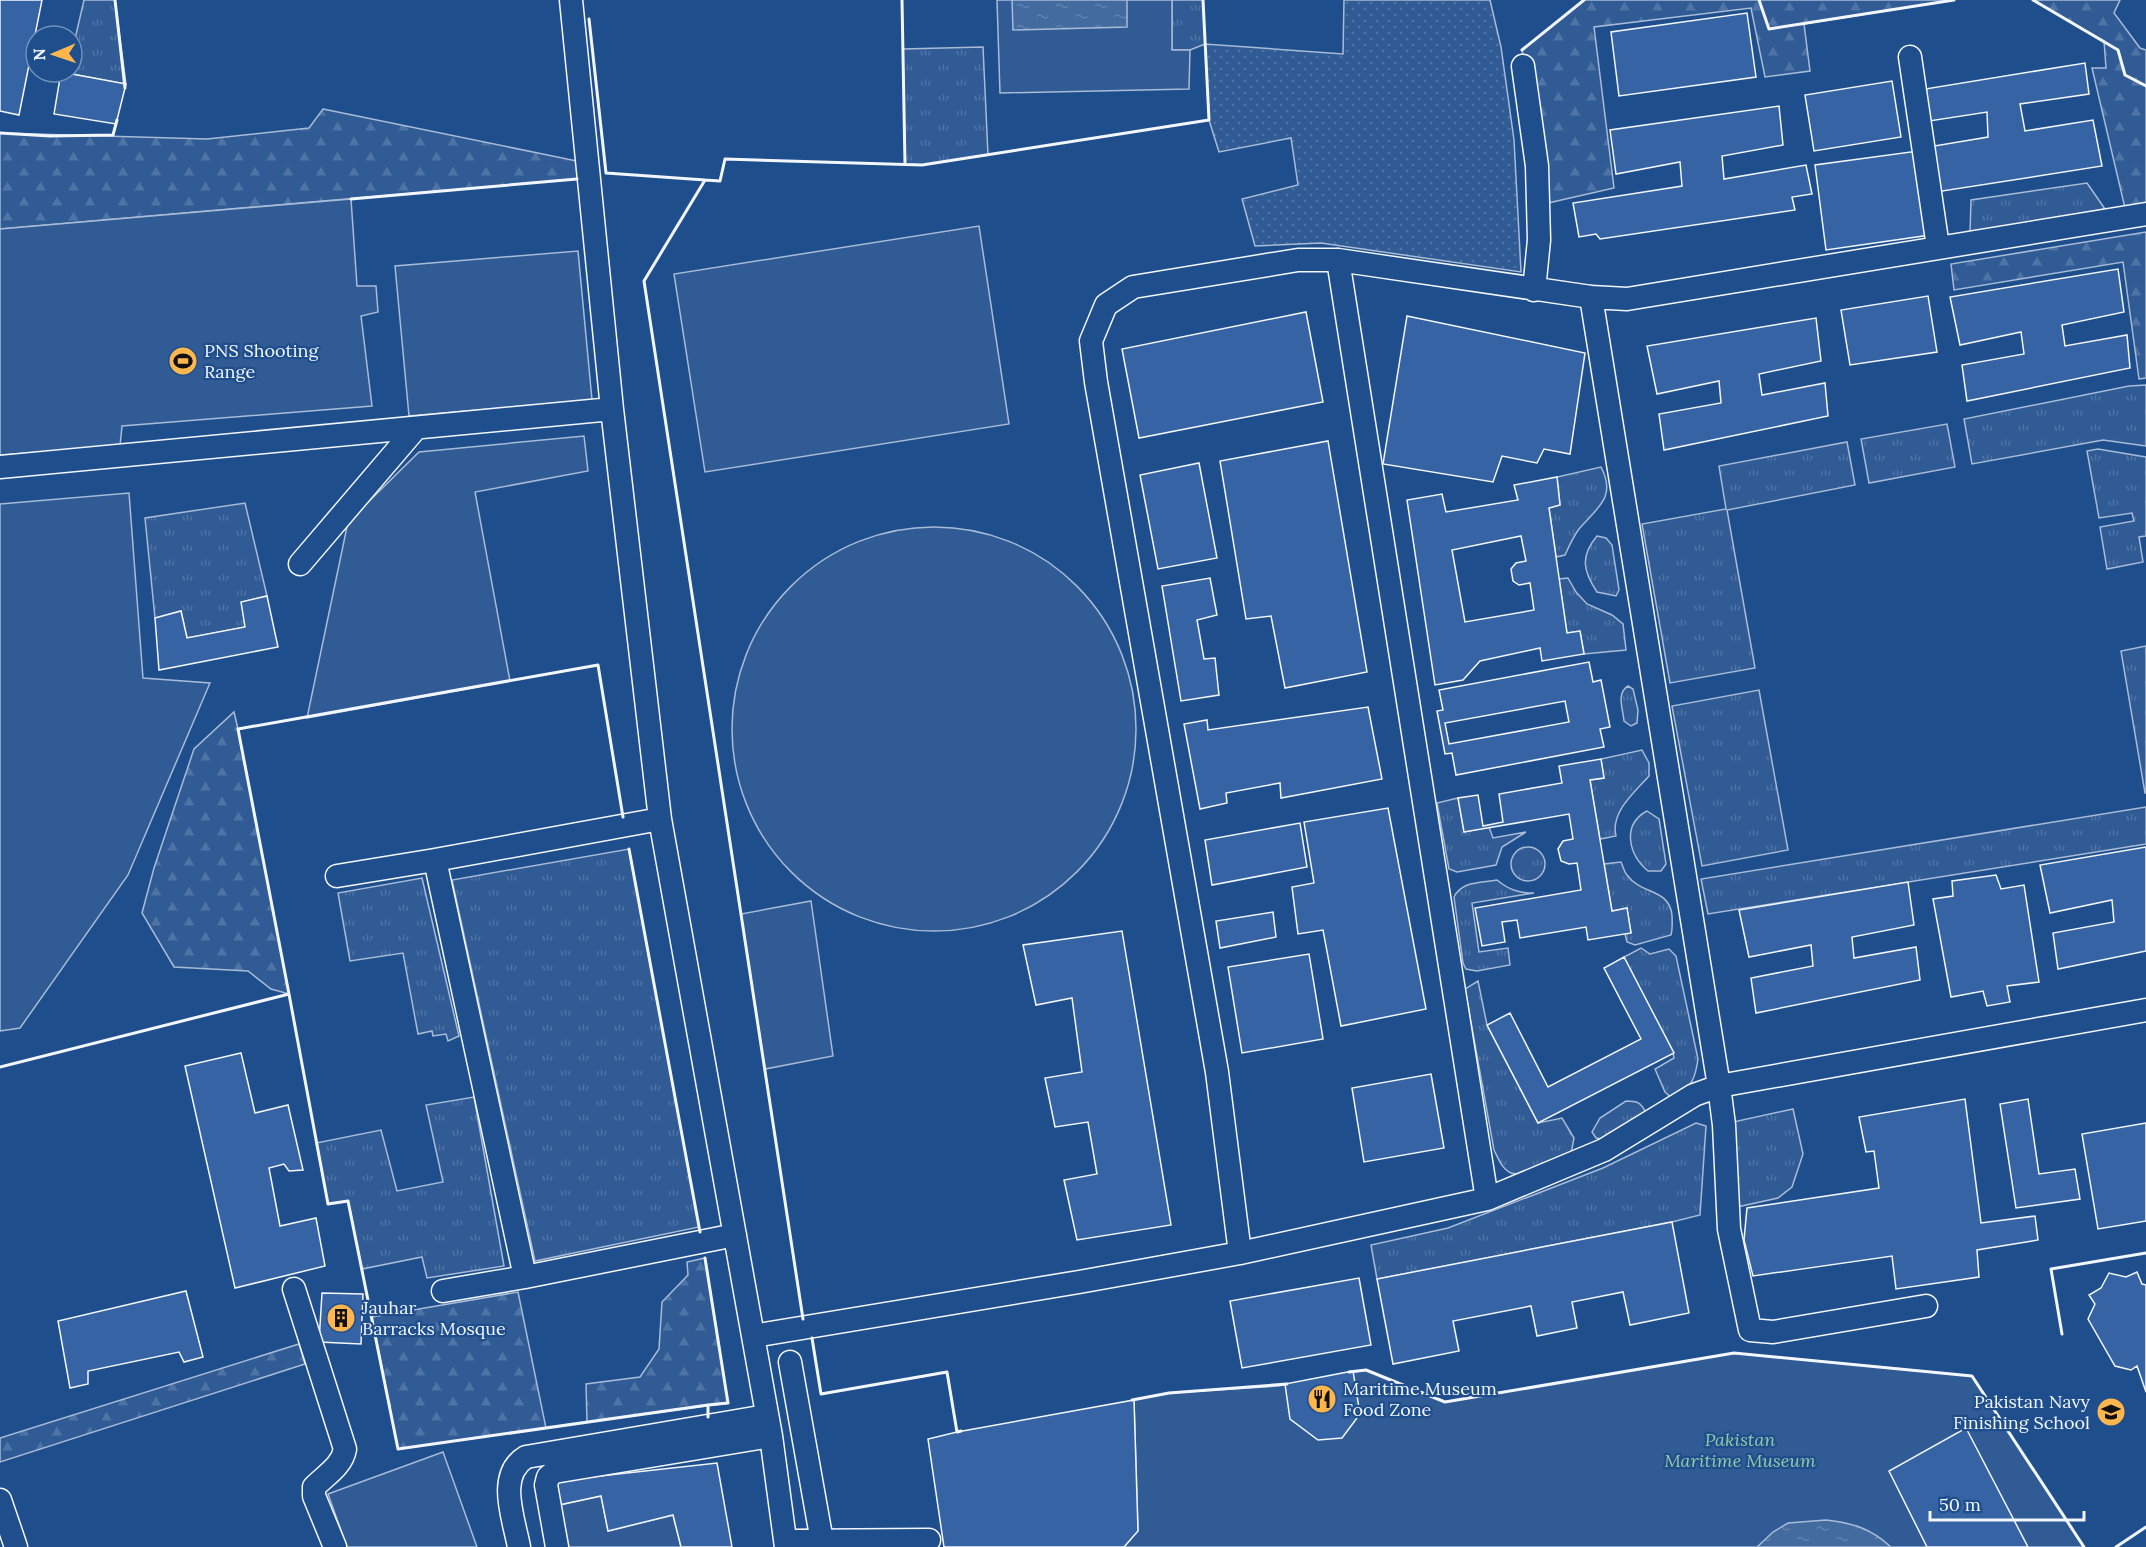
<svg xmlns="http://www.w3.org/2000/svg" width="2146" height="1547" font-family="Lora,serif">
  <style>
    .grass { fill: url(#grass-tufts); stroke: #a8bbd7; stroke-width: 1.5 }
    .forest { fill: url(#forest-firs); stroke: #a8bbd7; stroke-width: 1.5 }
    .built { fill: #305b95; stroke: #a8bbd7; stroke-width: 1.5 }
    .garden { fill: url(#garden-dots); stroke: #a8bbd7; stroke-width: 1.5 }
    .water { fill: url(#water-ripples); stroke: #a8bbd7; stroke-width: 1.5 }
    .building { fill: #3563a3; stroke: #f2f6ff; stroke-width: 1.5; fill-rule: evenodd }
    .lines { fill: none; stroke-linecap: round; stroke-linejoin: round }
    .minor-casing { stroke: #f2f6ff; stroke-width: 25 }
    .minor { stroke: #1f4e8c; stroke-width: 22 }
    .wall { stroke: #f2f6ff; stroke-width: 3 }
    .labels { text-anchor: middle; stroke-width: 4.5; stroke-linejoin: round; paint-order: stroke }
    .poi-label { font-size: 18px; fill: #f2f6ff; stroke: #1f4e8c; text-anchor: start }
    .park-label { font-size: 18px; font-style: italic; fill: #97c8a6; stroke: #1f4e8c }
  </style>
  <defs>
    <pattern id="grass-tufts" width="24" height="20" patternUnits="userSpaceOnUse" patternTransform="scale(1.5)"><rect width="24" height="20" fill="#305b95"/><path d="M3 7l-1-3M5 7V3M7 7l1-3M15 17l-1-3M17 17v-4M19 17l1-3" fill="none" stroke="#4e73a5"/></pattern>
    <pattern id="forest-firs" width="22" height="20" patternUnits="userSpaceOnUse" patternTransform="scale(1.5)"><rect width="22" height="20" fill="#305b95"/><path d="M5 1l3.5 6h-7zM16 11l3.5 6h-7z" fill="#4e73a5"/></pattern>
    <pattern id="garden-dots" width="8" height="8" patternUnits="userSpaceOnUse" patternTransform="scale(1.5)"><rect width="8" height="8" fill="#305b95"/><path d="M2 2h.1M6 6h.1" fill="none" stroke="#4e73a5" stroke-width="1.8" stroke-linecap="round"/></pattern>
    <pattern id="water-ripples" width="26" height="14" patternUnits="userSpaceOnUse" patternTransform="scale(1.5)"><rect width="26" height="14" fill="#446ba0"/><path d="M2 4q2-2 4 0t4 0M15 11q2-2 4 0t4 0" fill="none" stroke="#5f81ae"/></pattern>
  </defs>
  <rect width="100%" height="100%" fill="#1f4e8c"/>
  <path class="grass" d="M84,0H115L126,84L67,73L72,72V52Z
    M1172,0H1203L1205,44L1190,50H1172Z
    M983,47L988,155L922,165L905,164L903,49Z
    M2087,183L2105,209L1970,233L1971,200Z
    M2146,385V446L2103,440L1972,464L1964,419L2129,386Z
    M1947,424L1955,467L1869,483L1861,439Z
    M1847,442L1855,485L1727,510L1755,668L1670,683L1642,524L1726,509L1719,466Z
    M2098,449L2146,457V536L2139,537L2143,562L2107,569L2100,527L2134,521L2132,513L2099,518L2087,451Z
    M1601,467C1617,497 1597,508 1579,529C1573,537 1569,546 1565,555L1556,557L1549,508L1560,505L1557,477Z
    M245,503L267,596L242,602L245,627L187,638L181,611L155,618L145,518Z
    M1597,536L1606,538L1612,545L1619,590L1616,596L1597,592C1583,571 1580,556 1597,536Z
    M1568,578L1576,592L1587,604L1612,615L1623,624L1626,650L1584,654L1580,631L1567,633L1559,579Z
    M2146,646V793H2145L2121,651Z
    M1628,686L1633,689L1638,710L1637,723L1631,726L1624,721C1623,709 1616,693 1628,686Z
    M1759,690L1788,850L1702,866L1672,706Z
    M1642,750L1649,763V776C1636,791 1610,812 1616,836L1600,839L1590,780L1604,778L1601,759Z
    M1458,798L1464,832L1489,827L1493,838L1526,832L1502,847L1496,865L1457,872L1449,869L1437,803Z
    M2146,807V844L1708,914L1701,879Z
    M1647,811L1659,819L1666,864L1661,871H1648C1629,855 1621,825 1647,811Z
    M1511 864a17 17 0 1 1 34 0a17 17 0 1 1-34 0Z
    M629,849L699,1227L535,1261L452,880Z
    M1621,862C1623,866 1624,872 1627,875C1641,895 1669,888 1672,915C1672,922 1673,928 1671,935L1635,945L1627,942L1625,934L1631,933L1627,909L1612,911L1604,864Z
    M422,878L459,1036L448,1041L446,1034L433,1036L432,1031L418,1034L403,953L350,961L338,893Z
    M1497,880C1509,890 1519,893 1534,893L1472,903L1479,952L1508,948L1510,965L1477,971L1466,969L1463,963L1454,897C1462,881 1480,883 1497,880Z
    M1641,948L1650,954L1669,949L1676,956L1698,1059C1695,1081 1691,1086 1674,1100L1665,1092L1655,1069L1674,1058L1673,1053L1624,957Z
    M1478,981L1487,1025L1538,1123L1562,1118L1574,1138L1571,1154C1558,1159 1523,1178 1511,1173C1502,1169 1498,1158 1494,1150L1465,989Z
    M474,1097L504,1266L427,1278L422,1257L362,1269L348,1201L328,1204L316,1143L381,1130L397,1191L443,1182L426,1105Z
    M1626,1101C1637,1101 1641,1102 1646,1113L1602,1139L1596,1138L1592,1132L1600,1118Z
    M1793,1109L1803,1154L1792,1187L1778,1198L1737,1207L1733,1122Z
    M1696,1123L1706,1126L1700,1215L1672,1222L1377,1279L1371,1245L1448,1228L1603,1168Z"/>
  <path class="forest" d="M1584,0H1954L1804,24L1810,71L1765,77L1751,8L1594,27L1614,188L1548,203L1522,50Z
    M2033,0H2120L2114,13L2140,48L2146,50V206L2125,208L2092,68H2106L2104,41Z
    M323,109L577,161V179L0,229V133L207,139L309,128Z
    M2146,232V378L2139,379L2123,262L1954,290L1951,264Z
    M234,712L238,729L289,994L271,989L248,971L174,967L142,913L154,868L194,749Z
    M705,1258L728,1403L587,1422L586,1384L640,1377L659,1349L662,1302L688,1275L687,1262Z
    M518,1292L546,1428L398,1449L372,1317Z
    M299,1344L305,1364L0,1462V1438Z"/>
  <path class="built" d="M997,0H1172V50H1190L1189,89L1000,93Z
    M351,199L357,286H376L378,312L361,316L372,406L122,426L120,446L0,455V229Z
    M979,226L1009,424L705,472L674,274Z
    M578,251L592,400L409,416L395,266Z
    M584,436L588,471L475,492L510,681L307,718L348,522L419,452Z
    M129,493L143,678L210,683L128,875L20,1028L0,1031V504Z
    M732 729a202 202 0 1 1 404 0a202 202 0 1 1-404 0Z
    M811,901L833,1056L765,1069L741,914Z
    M1734,1353L1972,1376L2084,1547H1124L1138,1530L1134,1400L1169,1393L1278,1386L1366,1370L1445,1402Z
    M443,1452L477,1547H347L328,1494Z
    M601,1496L608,1531L673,1515L681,1547H569L559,1505Z"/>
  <path class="garden" d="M1344,0H1490L1501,47L1514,140L1521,272L1321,243L1255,246L1242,199L1298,185L1291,138L1219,152L1209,120L1205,44L1343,54Z"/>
  <path class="water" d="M1012,0H1127V27L1013,30Z
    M1826,1520C1853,1523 1870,1528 1891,1547H1757L1773,1532L1788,1523Z"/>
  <path class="building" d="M0,0H42L19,115L0,111Z
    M1747,13L1756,77L1619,96L1611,32Z
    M2085,63L2089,94L2020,104L2025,131L2093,120L2102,166L1936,192L1928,147L1988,137L1987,112L1923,122L1919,90Z
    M61,72L126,84L116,124L54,114Z
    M1892,81L1901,137L1814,151L1805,95Z
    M1779,106L1783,145L1722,156L1724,179L1806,165L1812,194L1792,197L1795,210L1600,239L1596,234L1579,237L1573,203L1682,186L1680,162L1616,174L1610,130Z
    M1918,151L1930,235L1826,250L1815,165Z
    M2118,269L2124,312L2062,325L2065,346L2127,335L2130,368L1967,401L1962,365L2024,354L2021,332L1960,345L1950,297Z
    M1928,296L1937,352L1850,365L1841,310Z
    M1306,312L1323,402L1139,438L1122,349Z
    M1407,316L1585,353L1570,454L1544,449L1537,463L1502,456L1493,482L1383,464Z
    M1816,318L1821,361L1759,374L1762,395L1825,383L1828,416L1664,450L1659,414L1721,403L1719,381L1657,394L1647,346Z
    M1328,441L1367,672L1285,688L1271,616L1246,619L1220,461Z
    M1199,463L1217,558L1158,569L1140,475Z
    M1557,477L1560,505L1549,508L1567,633L1580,631L1584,654L1542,661L1540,648L1480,661L1463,680L1435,685L1407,500L1442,494L1446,512L1518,500L1514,485ZM1521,536L1526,561L1516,563L1511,569L1513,581L1519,585L1530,583L1534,610L1465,622L1452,550Z
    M1210,578L1217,615L1197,620L1204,659L1215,658L1219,695L1181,701L1162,586Z
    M267,596L278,647L159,670L155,618L181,611L187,638L245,627L241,602Z
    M1589,662L1593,682L1601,680L1610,727L1600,729L1604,747L1456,775L1452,753L1445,754L1437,711L1443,710L1439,690ZM1565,701L1569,722L1449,744L1445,723Z
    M1368,707L1382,779L1281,798L1280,783L1226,793L1227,803L1200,809L1184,724L1207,720L1208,730Z
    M1601,759L1604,778L1590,780L1612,911L1627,908L1631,933L1588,940L1586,927L1520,938L1517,920L1502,922L1505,942L1482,946L1475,908L1581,890L1577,863L1569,864L1561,861L1558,849L1563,841L1573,839L1569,814L1464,832L1458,798L1478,795L1483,826L1503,822L1499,794L1562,783L1559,766Z
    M1388,808L1426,1009L1341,1026L1323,930L1298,934L1292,887L1314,883L1304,822Z
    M1300,823L1307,867L1212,885L1205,840Z
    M2146,847V951L2058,969L2053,933L2114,922L2112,900L2050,913L2040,865Z
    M1996,875L2001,889L2024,885L2039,982L2007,986L2010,1002L1987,1006L1983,991L1951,997L1933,899L1953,896L1952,881Z
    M1908,882L1914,925L1852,937L1854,958L1916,947L1920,980L1756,1013L1751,978L1813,966L1811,945L1749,957L1739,910Z
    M1273,912L1276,937L1220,948L1216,921Z
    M1122,931L1171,1225L1077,1240L1064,1180L1097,1174L1088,1122L1055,1127L1045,1078L1082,1072L1072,998L1036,1005L1023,945Z
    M1309,954L1323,1039L1242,1053L1228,967Z
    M1624,957L1674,1053L1538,1123L1487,1025L1510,1013L1548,1087L1641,1039L1604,968Z
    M241,1053L255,1113L288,1105L303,1170L289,1171L284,1164L269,1168L280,1226L316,1218L325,1266L235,1288L185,1066Z
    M1431,1074L1444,1148L1364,1162L1352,1088Z
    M1965,1099L1981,1223L2035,1216L2038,1240L1977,1250L1979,1277L1896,1289L1892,1256L1753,1276L1744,1240L1747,1208L1879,1188L1874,1151L1866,1152L1859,1117Z
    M2028,1099L2039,1174L2075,1169L2080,1199L2016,1208L2000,1104Z
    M2146,1123V1221L2098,1229L2082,1134Z
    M1672,1222L1689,1313L1630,1325L1623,1292L1572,1302L1577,1328L1537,1336L1531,1306L1453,1321L1459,1351L1393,1364L1377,1279Z
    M2137,1272L2142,1284L2146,1285V1392L2137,1366L2131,1370L2115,1366L2088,1319L2095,1304L2089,1295L2101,1288L2109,1273L2126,1277Z
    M1359,1278L1371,1345L1242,1368L1230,1301Z
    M186,1291L203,1357L184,1362L179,1352L88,1371V1384L70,1388L58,1321Z
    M322,1293L363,1294L361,1344L319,1342Z
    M1353,1371L1360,1414L1342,1438L1318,1440L1290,1419L1285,1384Z
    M1134,1400L1138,1531L1124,1547H944L928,1439L957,1432Z
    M1966,1428L2028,1547H1927L1889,1471Z
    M717,1463L732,1547H681L673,1515L608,1531L601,1496L559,1505L555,1481Z"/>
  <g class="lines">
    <g class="minor-casing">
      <path id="minor" d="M571,0L612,409L660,819L771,1436L786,1547
        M1910,57L1938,247
        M1523,66L1537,166L1539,240L1534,290
        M1338,260L1487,1199
        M1591,297L1719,1086L1724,1125L1729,1229L1750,1330L1773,1332L1926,1306
        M0,467L612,409
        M300,564L416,428
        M660,819L435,860L525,1277L735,1235
        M337,876L435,860
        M1240,1253L1217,1072L1096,382L1091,341L1106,305L1133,287L1298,260H1338L1591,297L1627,299L2146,214
        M294,1289L345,1449C342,1466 326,1475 314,1487V1496L335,1547
        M443,1291L525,1277
        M753,1336L1079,1282L1240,1253L1487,1199L1604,1150L1694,1095L1719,1086L2146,1010
        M790,1362L823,1547
        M0,1500L16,1547
        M786,1541L929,1540
        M519,1547C514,1519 496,1475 526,1457L767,1416
        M557,1547L546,1485L548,1477L554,1472L771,1436"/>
    </g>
    <use href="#minor" class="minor"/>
    <path class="wall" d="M115,0L125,88
      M902,0L905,164
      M1759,0L1769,29L1954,0
      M2033,0L2118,50L2125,75L2146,86
      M589,19L606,173L705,180
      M1522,50L1584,0
      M0,133L50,136L113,135L117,120
      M351,199L577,179
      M629,849L700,1232
      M289,994L328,1204L348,1201L398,1449L708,1405
      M0,1067L289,994L238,729L598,665L623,817
      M705,1258L728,1403L708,1405V1417
      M803,1319L644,281L705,180L720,181L725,159L922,165L1209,120L1203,0
      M2062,1334L2051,1269L2146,1253
      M812,1338L821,1394L947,1372L957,1432L961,1431
      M1349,1372L1366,1370L1445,1402L1734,1353L1972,1376L2084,1547
      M1132,1400L1169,1393L1287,1384
      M2116,1547L2146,1527"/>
  </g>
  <defs>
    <g id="stadium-disc" transform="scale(1.5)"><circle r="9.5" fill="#ffb74d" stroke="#1f4e8c"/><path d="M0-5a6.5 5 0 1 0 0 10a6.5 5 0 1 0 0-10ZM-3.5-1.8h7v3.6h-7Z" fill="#111"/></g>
    <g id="building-disc" transform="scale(1.5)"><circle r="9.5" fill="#ffb74d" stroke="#1f4e8c"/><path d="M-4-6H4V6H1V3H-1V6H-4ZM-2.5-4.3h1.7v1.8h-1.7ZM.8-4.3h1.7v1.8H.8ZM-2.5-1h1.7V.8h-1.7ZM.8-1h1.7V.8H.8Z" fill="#111"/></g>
    <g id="restaurant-disc" transform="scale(1.5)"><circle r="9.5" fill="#ffb74d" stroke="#1f4e8c"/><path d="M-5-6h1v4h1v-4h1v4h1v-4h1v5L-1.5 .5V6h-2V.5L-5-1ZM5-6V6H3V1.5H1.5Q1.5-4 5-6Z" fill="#111"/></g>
    <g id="school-disc" transform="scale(1.5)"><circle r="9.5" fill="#ffb74d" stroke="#1f4e8c"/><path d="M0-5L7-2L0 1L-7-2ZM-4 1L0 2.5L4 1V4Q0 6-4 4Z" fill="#111"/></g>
  </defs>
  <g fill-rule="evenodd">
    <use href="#stadium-disc" x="183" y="361"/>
    <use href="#building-disc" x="341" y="1318"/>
    <use href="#restaurant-disc" x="1322" y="1399"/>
    <use href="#school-disc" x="2111" y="1412"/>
  </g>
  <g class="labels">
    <g class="poi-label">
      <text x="204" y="357">PNS Shooting<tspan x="204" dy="21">Range</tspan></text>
      <text x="362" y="1314">Jauhar<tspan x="362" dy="21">Barracks Mosque</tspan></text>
      <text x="1343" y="1395">Maritime Museum<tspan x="1343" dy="21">Food Zone</tspan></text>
      <text x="2090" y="1408" text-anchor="end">Pakistan Navy<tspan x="2090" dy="21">Finishing School</tspan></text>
    </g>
    <g class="park-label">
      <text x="1740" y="1446">Pakistan<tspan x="1740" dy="21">Maritime Museum</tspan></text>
    </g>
  </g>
  <g transform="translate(54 54) rotate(268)"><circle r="28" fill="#1f4e8c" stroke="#7391ba" stroke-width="1.5"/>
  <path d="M0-4.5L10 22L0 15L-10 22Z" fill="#ffb74d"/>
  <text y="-9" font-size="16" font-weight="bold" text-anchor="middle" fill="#f2f6ff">N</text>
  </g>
  <path d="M1930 1511v9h154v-9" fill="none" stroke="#f2f6ff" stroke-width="3"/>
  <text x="1939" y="1511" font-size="18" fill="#f2f6ff" stroke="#1f4e8c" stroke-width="4.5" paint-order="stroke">50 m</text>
</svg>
